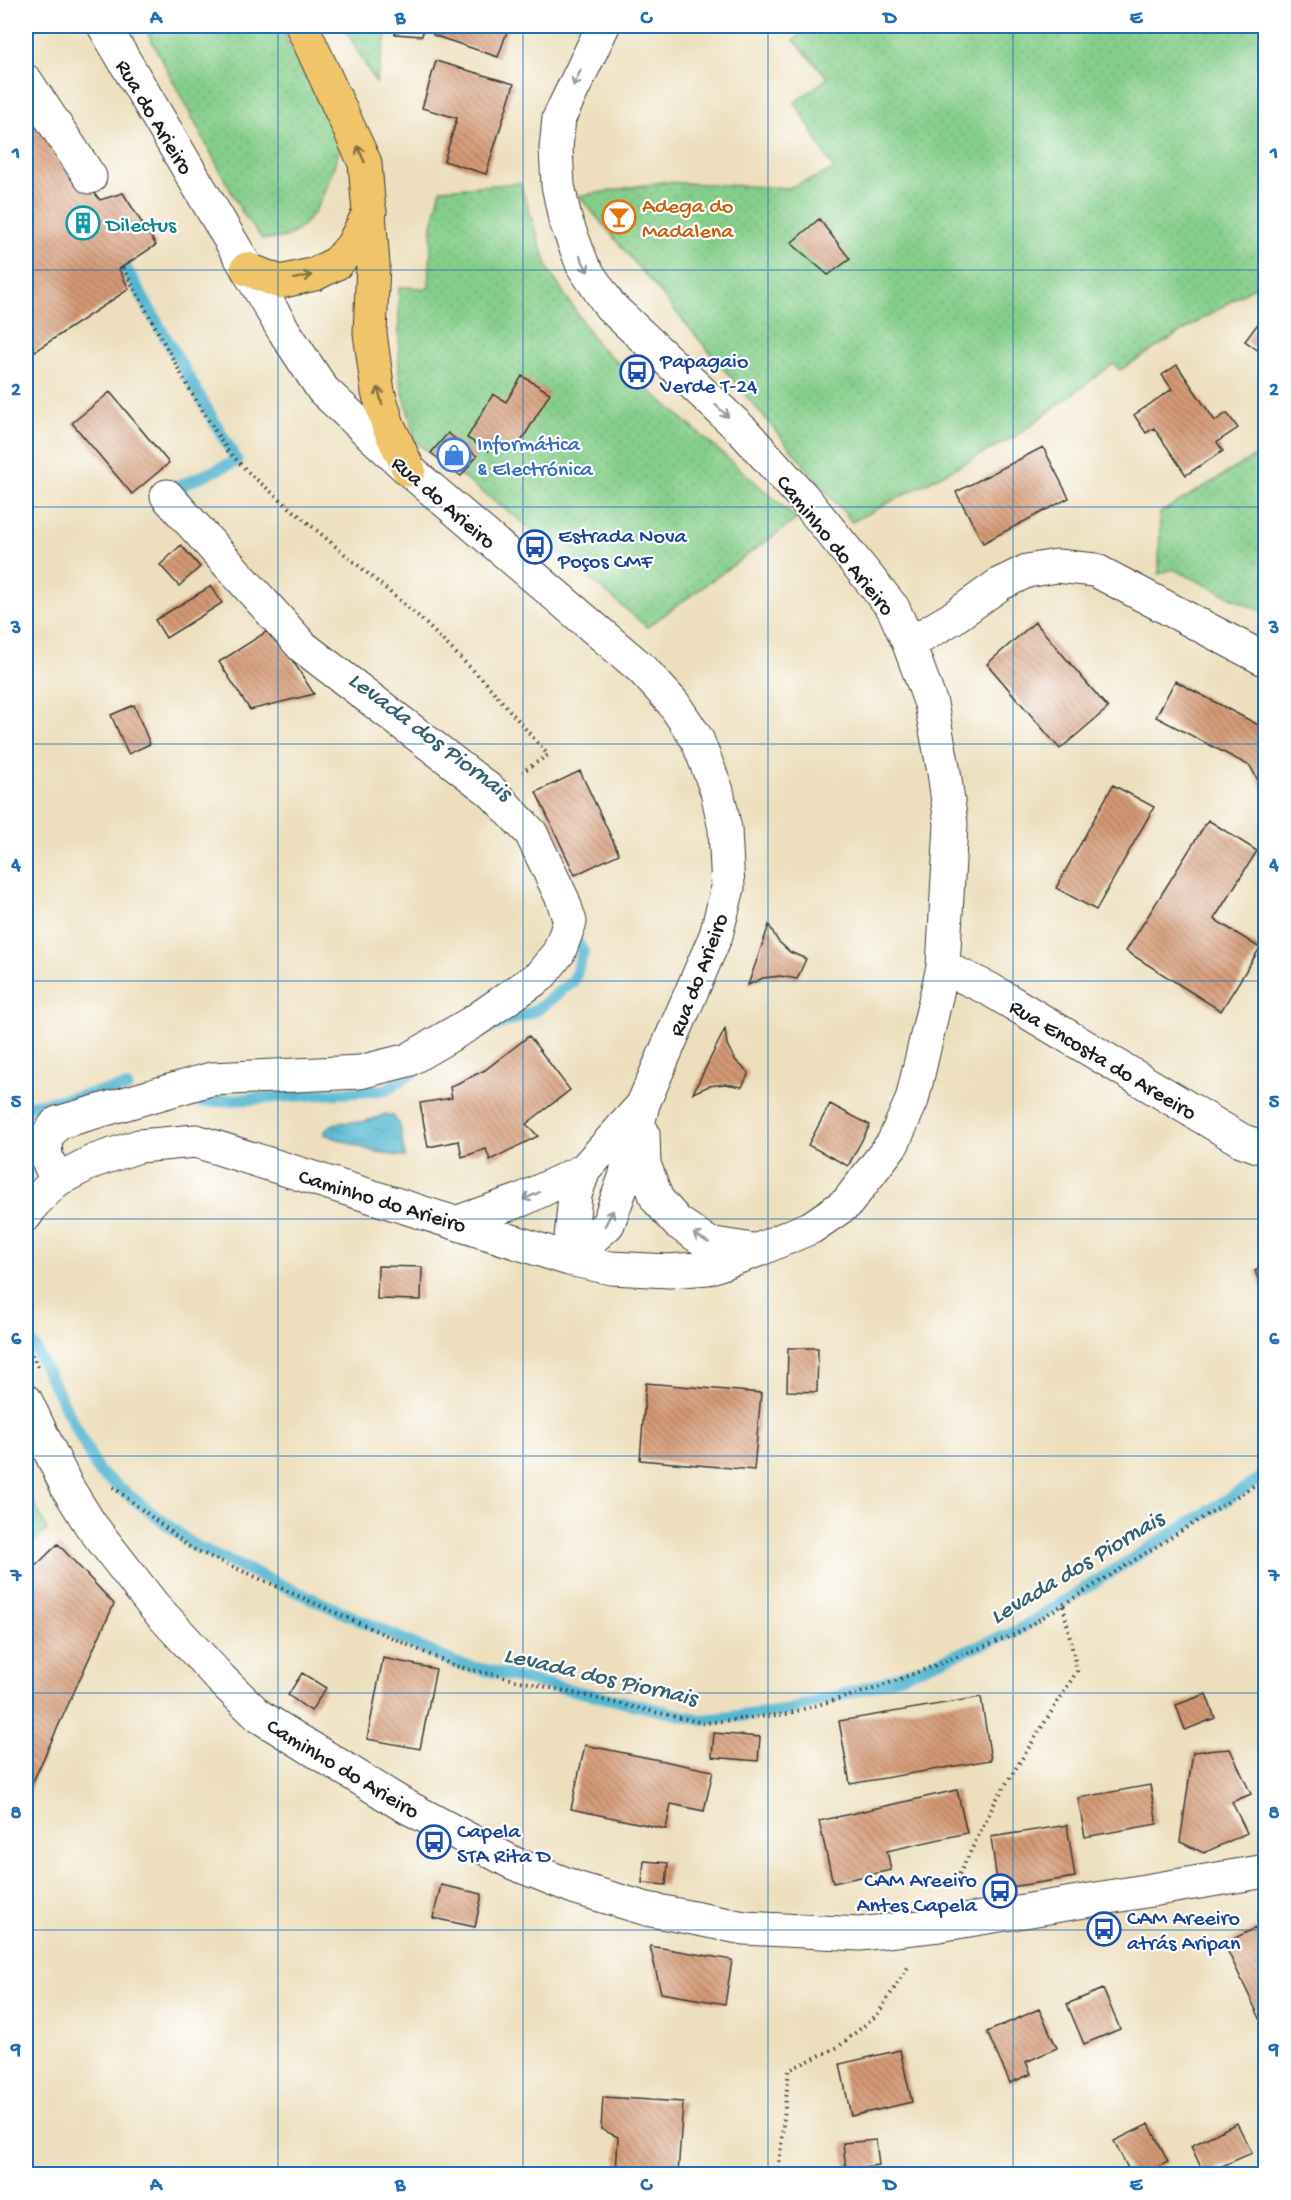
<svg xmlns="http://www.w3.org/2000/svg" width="1291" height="2200" font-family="'Gochi Hand',sans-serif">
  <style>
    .green { fill: url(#green-dots); stroke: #507553; stroke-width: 1.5 }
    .water { fill: url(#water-ripples); stroke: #376976; stroke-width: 1.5 }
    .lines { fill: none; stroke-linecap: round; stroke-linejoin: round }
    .stream { stroke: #52b6d0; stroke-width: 12 }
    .building { fill: url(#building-back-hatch) }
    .minor-casing { stroke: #3b3934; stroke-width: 35 }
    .highway-casing { stroke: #3b3934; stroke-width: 35 }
    .path { stroke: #3b3934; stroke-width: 4; stroke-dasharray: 1.5 4.5; stroke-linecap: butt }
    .minor { stroke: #fff; stroke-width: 33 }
    .highway { stroke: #f0c469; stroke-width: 33 }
    .oneway { stroke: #999 }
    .oneway2 { stroke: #867042 }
    .grid { fill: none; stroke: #1f6fb2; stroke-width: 1.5; stroke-opacity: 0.55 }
    .labels { text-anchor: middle; stroke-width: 4.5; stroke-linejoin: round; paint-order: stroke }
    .street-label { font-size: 22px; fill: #1c1c1c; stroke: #fff }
    .food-label { font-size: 22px; fill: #c56008; stroke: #fff; text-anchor: start }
    .culture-label { font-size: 22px; fill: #0d838f; stroke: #fff; text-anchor: start }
    .transit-label { font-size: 22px; fill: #164399; stroke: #fff; text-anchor: start }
    .shop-label { font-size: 22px; fill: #366cbe; stroke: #fff; text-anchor: start }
    .water-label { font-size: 24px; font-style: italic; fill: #34616d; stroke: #fff }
    .neatline { fill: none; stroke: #1f6fb2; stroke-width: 2 }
    .grid-label { font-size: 20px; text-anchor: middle; font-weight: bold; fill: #1f6fb2 }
  </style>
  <defs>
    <pattern id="green-dots" width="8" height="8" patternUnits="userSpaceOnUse" patternTransform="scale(1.5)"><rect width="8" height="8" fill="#85ce8a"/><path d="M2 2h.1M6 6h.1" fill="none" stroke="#72b076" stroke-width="1.8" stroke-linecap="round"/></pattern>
    <pattern id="water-ripples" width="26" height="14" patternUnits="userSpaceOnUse" patternTransform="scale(1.5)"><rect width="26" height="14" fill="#52b6d0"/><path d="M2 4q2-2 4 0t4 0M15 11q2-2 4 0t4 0" fill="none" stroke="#4393a8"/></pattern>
    <pattern id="building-back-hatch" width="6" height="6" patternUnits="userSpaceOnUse" patternTransform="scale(1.5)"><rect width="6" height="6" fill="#d49975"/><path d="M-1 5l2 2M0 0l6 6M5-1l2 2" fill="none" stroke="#ab7c5f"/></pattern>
  </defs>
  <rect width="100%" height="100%" fill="#fff"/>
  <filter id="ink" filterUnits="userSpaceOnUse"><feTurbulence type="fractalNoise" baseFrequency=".0167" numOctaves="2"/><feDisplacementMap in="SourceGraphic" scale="12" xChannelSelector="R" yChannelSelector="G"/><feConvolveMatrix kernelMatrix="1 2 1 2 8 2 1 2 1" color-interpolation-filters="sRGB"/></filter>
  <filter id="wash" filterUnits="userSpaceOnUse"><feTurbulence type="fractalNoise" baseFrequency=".008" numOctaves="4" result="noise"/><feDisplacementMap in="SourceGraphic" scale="24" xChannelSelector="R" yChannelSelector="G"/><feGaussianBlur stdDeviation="1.35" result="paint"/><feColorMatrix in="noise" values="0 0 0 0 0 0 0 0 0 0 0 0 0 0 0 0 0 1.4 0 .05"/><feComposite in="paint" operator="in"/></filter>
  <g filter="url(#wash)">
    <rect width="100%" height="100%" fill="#eddfbd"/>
    <path class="green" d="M144,26H280L341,144C331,175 319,224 285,237C279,239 269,239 262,239L242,212Z
      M343,26H388L376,83Z
      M809,26H1265V280L1120,370L1113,364L1016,436L852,522L579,196L662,182L788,188L834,170L795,102L828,78L794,40Z
      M520,183L549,271L598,345L797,519L647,627L529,527L416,442L399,377V287L429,288L432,225L441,189Z
      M1265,450V616L1262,612L1173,569L1159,574L1160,513Z
      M26,1485L47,1530L26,1550Z"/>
    <path class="water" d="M385,1114L393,1116L400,1125L405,1157L372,1151L324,1134C330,1117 352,1125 366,1121C372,1120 379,1117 385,1114Z"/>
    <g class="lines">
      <path class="stream" d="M116,251L237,461L179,486L185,501
        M482,1031L537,1010L574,980L583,952L571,932
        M182,1097L202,1102L386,1090L418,1069
        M26,1107L127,1087
        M33,1345L99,1472L193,1545L455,1663L702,1720L786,1711L876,1685L1015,1632L1266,1475"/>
    </g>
    <g id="blocks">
      <path class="building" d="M396,26H424L422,36L395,34Z
        M436,26H509L498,57L433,35Z
        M436,61L514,84L486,174L444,161L457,118L422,108Z
        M31,114L100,200L123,193L156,245L119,269L129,289L26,357V118Z
        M819,219L850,259L828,275L791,243Z
        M1266,313V356L1245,341Z
        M1177,365L1215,421L1227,413L1238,428L1217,442L1223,451L1186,475L1154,428L1146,433L1134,415L1172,389L1162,375Z
        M522,376L550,393L515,452L496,439L489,451L467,438L493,394L506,402Z
        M110,392L169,463L132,494L72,423Z
        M448,433L477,456L461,476L431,453Z
        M1043,447L1069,498L983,543L956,492Z
        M181,545L200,567L179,586L160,565Z
        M211,586L222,603L166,638L155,620Z
        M1035,622L1108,708L1060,749L987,664Z
        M272,628L314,694L250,710L219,662Z
        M1175,681L1266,729V795L1250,766L1156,717Z
        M134,705L150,744L128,754L111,715Z
        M580,771L619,854L575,875L536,792Z
        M1113,785L1154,807L1096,910L1056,888Z
        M1208,820L1257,851L1214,919L1260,948L1221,1011L1126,951Z
        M769,925L778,941L790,952L806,959L797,979L780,976L763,978L748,985Z
        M725,1029L727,1045L736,1061L749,1073L742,1087L725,1084L709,1086L693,1093Z
        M529,1036L570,1090L526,1124L538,1136L490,1160L486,1149L462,1157L459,1141L428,1147L420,1103L452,1098L450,1087L485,1070Z
        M830,1104L870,1125L848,1166L808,1145Z
        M378,1266L422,1267L421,1300L377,1299Z
        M1266,1266V1298H1265L1255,1271Z
        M788,1348H818L817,1392L787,1391Z
        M646,1383L761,1393L754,1470L640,1460Z
        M58,1544L114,1604L26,1797V1575Z
        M383,1658L436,1669L420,1749L367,1739Z
        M302,1673L326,1688L311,1711L288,1695Z
        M1206,1694L1215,1718L1185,1730L1176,1705Z
        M981,1697L991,1760L850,1784L839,1721Z
        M714,1733L760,1737L758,1761L712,1757Z
        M585,1745L713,1771L704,1811L671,1804L666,1829L571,1809Z
        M1230,1749L1251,1794L1232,1802L1247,1833L1204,1853L1180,1842L1193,1752Z
        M1150,1785L1157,1824L1085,1837L1078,1798Z
        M957,1790L967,1833L887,1851L891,1870L833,1883L819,1821Z
        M1067,1825L1075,1877L998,1889L991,1837Z
        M644,1861L668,1863L666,1885L642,1883Z
        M441,1885L482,1894L475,1927L433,1918Z
        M1256,1928L1266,1947V2031L1224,1943Z
        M650,1946L732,1960L725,2004L661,1993Z
        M1103,1989L1120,2029L1084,2044L1067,2004Z
        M1039,2009L1057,2048L1026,2062L1031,2074L1010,2083L987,2032Z
        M900,2050L912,2102L851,2116L840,2064Z
        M603,2097L683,2102L678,2174H616L618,2137L601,2129Z
        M1237,2123L1252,2153L1204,2174L1191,2146Z
        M1149,2124L1168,2162L1144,2174H1131L1114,2141Z
        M876,2140L879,2165L846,2169L843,2143Z
        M1239,2169L1241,2174H1227Z"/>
    </g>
  </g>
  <g filter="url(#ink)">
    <use href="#blocks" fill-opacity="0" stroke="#3b3934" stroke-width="1.5"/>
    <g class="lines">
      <g class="minor-casing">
        <path id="minor" d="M104,26L284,331L323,390L409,470L642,669L673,703L697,739L717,791L725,829L728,888L716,935L643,1104L625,1177L608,1224L569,1259
          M26,81L90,177
          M909,644L951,619L1000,584L1027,571L1057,566L1095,570L1266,660
          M943,967L989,989L1241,1140L1266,1149
          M643,1133L644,1164L657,1199L677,1222L708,1243L753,1250
          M57,1180L46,1157L45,1139L57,1123L211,1079L360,1072L408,1060L473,1022L540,976L559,952L570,922L563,900L531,833L492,792L303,647L167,496
          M26,1215L33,1204L57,1180L94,1161L139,1146L196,1141L569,1259L611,1268L669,1271L708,1268L758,1250L812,1227L847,1203L893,1143L912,1100L943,967L951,824L944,772L931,704L909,644L893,608L802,496L743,431L610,306L583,266L565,219L558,185L556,149L559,118L603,26
          M458,1222L521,1200L584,1170L640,1108
          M569,1259L575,1195L584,1170
          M26,1401L67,1487L90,1524L153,1605L221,1679L259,1716L400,1803L513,1863L576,1888L647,1909L744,1928L860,1934L939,1925L1266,1871"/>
      </g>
      <g class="highway-casing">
        <path id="highway" d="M302,26L365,163L373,264L370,333L378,392L388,425L409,470
          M247,269L280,282L315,274L337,263L352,246L370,211"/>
      </g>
      <path class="path" d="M123,268L191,392L227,450L250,474L418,616L486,683L548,755L522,772
        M26,1344L38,1367
        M113,1487L191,1548L455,1666L703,1723L786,1714L877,1688L1016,1634L1266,1478
        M954,1885L996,1800L1077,1671L1063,1605
        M778,2174L789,2070L838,2047L877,2015L910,1964"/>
      <use href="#minor" class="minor"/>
      <use href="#highway" class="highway"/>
    </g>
    <defs><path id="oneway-shaft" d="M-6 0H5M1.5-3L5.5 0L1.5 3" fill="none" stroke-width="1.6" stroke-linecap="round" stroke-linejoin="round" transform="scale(1.5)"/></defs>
    <g class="oneway">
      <use href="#oneway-shaft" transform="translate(577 78) rotate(115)"/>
      <use href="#oneway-shaft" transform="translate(584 264) rotate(63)"/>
      <use href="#oneway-shaft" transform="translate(722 411) rotate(43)"/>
      <use href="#oneway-shaft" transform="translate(531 1196) rotate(156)"/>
      <use href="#oneway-shaft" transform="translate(609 1218) rotate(-62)"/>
      <use href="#oneway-shaft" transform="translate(701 1238) rotate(-149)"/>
    </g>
    <g class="oneway2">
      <use href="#oneway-shaft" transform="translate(361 154) rotate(-114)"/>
      <use href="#oneway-shaft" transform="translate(303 277) rotate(-12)"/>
      <use href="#oneway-shaft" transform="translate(380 396) rotate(-104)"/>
    </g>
  </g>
  <path class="grid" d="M278,26V2174M523,26V2174M768,26V2174M1013,26V2174M26,270H1266M26,507H1266M26,744H1266M26,981H1266M26,1219H1266M26,1456H1266M26,1693H1266M26,1930H1266"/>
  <defs>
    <g id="bar-ring" transform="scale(1.725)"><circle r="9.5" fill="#fff" stroke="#e8710a" stroke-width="1.5"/><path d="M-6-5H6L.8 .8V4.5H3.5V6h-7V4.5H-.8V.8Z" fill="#e8710a"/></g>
    <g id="building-ring" transform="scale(1.725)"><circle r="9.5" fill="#fff" stroke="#0f9aa8" stroke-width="1.5"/><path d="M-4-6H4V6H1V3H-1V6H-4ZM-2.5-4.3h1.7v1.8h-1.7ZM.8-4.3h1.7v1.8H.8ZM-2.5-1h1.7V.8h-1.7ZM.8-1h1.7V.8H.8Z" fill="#0f9aa8"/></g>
    <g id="bus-ring" transform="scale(1.725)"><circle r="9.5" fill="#fff" stroke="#1a4fb4" stroke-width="1.5"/><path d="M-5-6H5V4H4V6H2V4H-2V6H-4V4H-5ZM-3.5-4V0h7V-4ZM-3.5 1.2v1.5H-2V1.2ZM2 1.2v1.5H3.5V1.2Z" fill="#1a4fb4"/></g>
    <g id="shop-ring" transform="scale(1.725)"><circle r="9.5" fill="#fff" stroke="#3f7fe0" stroke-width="1.5"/><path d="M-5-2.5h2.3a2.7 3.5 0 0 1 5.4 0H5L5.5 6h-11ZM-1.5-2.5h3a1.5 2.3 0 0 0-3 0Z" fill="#3f7fe0"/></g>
  </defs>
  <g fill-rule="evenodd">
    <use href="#bar-ring" x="619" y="217"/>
    <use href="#building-ring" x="83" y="223"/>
    <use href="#bus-ring" x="637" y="372"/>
    <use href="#shop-ring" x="454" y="455"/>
    <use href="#bus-ring" x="535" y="547"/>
    <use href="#bus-ring" x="434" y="1842"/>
    <use href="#bus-ring" x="1000" y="1891"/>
    <use href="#bus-ring" x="1104" y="1929"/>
  </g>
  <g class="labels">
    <g class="street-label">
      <text transform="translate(156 116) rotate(59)" y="8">Rua do Arieiro</text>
      <text transform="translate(445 501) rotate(41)" y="8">Rua do Arieiro</text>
      <text transform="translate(837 544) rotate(51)" y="8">Caminho do Arieiro</text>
      <text transform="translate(697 974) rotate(-69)" y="8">Rua do Arieiro</text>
      <text transform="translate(1104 1058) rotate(31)" y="8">Rua Encosta do Areeiro</text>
      <text transform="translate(383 1199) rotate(17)" y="8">Caminho do Arieiro</text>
      <text transform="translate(344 1767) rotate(31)" y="8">Caminho do Arieiro</text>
    </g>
    <g class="food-label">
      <text x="642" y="212">Adega do<tspan x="642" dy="25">Madalena</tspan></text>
    </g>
    <g class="culture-label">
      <text x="106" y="231">Dilectus</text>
    </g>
    <g class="transit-label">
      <text x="660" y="367">Papagaio<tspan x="660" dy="25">Verde T-24</tspan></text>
      <text x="558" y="542">Estrada Nova<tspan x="558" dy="25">Poços CMF</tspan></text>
      <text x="457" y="1837">Capela<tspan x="457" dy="25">STA Rita D</tspan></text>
      <text x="977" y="1886" text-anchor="end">CAM Areeiro<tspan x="977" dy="25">Antes Capela</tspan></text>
      <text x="1127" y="1924">CAM Areeiro<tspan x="1127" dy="25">atrás Aripan</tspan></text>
    </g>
    <g class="shop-label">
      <text x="477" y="450">Informática<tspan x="477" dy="25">&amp; Electrónica</tspan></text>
    </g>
    <g class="water-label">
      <text transform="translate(431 735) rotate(37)" y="8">Levada dos Piornais</text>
      <text transform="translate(1076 1566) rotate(-31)" y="8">Levada dos Piornais</text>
      <text transform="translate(601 1675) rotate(13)" y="8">Levada dos Piornais</text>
    </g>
  </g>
  <rect width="1291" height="2200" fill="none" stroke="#fff" stroke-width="66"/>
  <rect x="33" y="33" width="1225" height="2134" class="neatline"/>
  <g class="grid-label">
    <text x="156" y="23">A</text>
    <text x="400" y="23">B</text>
    <text x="646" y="23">C</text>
    <text x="890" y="23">D</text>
    <text x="1136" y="23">E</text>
    <text x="16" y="158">1</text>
    <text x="1274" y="158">1</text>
    <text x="16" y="395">2</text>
    <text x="1274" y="395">2</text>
    <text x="16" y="633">3</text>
    <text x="1274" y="633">3</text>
    <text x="16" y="870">4</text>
    <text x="1274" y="870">4</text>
    <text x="16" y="1107">5</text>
    <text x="1274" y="1107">5</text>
    <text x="16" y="1344">6</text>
    <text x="1274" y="1344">6</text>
    <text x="16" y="1581">7</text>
    <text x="1274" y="1581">7</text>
    <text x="16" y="1818">8</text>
    <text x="1274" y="1818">8</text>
    <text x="16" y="2055">9</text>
    <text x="1274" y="2055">9</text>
    <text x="156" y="2190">A</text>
    <text x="400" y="2190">B</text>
    <text x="646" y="2190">C</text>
    <text x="890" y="2190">D</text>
    <text x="1136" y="2190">E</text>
  </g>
</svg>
